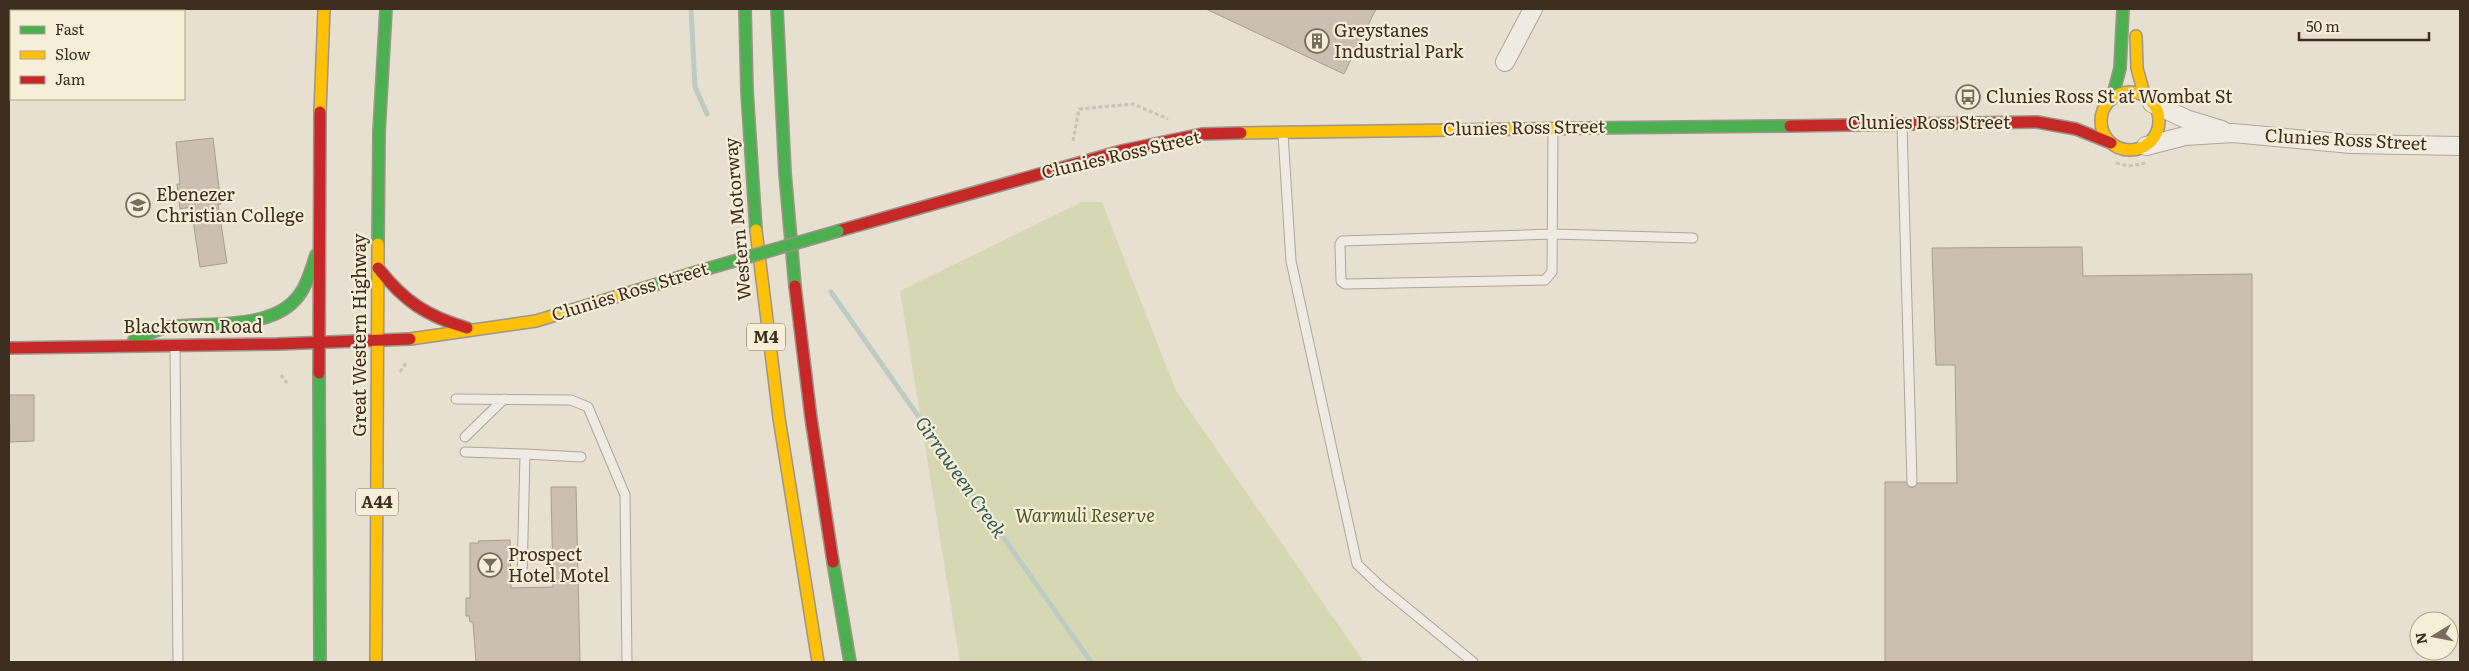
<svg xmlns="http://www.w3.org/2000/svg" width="2469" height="671" font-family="Literata,serif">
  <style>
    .green { fill: #d6d7b3 }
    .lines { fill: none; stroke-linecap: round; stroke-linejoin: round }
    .stream { stroke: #bcccc2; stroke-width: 5 }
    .building { fill: #cbbfb2; stroke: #a89c90 }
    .lane-casing { stroke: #ada599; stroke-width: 11 }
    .street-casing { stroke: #ada599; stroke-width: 20 }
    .fast-casing { stroke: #9c958a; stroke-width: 14 }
    .slow-casing { stroke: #9c958a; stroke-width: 14 }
    .jam-casing { stroke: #9c958a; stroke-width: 14 }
    .path { stroke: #c8c2b9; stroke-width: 3; stroke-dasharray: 4 2.5; stroke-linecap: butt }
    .lane { stroke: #efebe3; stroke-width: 9 }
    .street { stroke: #efebe3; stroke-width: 18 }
    .fast { stroke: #4caf50; stroke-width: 11 }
    .slow { stroke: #ffc107; stroke-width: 11 }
    .jam { stroke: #c62828; stroke-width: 11 }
    .fast-bridge-casing { stroke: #9c958a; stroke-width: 14; stroke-linecap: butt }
    .fast-bridge { stroke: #4caf50; stroke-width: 11 }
    .labels { text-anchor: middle; stroke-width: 4.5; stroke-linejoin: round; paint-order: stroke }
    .shield { fill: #f7eed8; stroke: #756857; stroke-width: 1 }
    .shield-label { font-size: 16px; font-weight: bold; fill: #3d2e20 }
    .poi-label { font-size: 18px; fill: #3d2e20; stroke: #f7eed8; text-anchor: start }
    .street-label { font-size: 18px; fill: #3d2e20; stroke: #f7eed8 }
    .park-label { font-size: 18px; font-style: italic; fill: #4d5a26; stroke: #f7eed8 }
    .water-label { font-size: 19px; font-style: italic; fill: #2f5d5a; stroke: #f7eed8 }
  </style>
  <rect width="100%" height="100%" fill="#e7e0d1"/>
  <path class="green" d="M1082,202H1102L1176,391L1364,662H960L900,291Z"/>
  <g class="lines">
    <path class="stream" d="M691,9L695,87L707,114
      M831,292L1091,662"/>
  </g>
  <path class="building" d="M1206,9H1376L1344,74Z
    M213,138L221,204H218L227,263L200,267L191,207L180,209L177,184H180L176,142Z
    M2082,247L2083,276L2252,274V662H1885V482H1906L1912,488L1918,483H1957L1955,365H1936L1932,248Z
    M9,395H34V441L10,442Z
    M551,487H576L580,662H476L473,622H470L469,616H466V598H470V543H479L478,541L510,540L511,588L553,587Z"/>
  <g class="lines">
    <g class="lane-casing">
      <path id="lane" d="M9,47L11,49
        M1902,125L1912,482
        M1553,130L1552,272L1545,280L1345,284L1341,281L1340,244L1342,241L1553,234L1693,238
        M1283,134L1291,261L1357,564L1379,585L1473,662
        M175,348L178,662
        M456,399L571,400L588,407L625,495L627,662
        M465,437L504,399
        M465,452L525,454L522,578
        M525,454L581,457"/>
    </g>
    <g class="street-casing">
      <path id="street" d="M57,11L59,9
        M1505,62L1533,9
        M9,79L11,76
        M2152,103L2186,119L2222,130
        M2146,146L2185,136L2233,133L2351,144L2460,146"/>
    </g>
    <g class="fast-casing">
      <path id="fast" d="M745,9L747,91L756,230
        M777,9L785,173L795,286
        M2112,99L2120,68L2123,9
        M1587,128L1790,126
        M378,244L379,132L386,9
        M628,293L703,270
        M134,340C145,336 158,328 170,327C207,322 268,330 295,300C306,289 311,270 316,255
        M319,373L320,662
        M833,562L850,662"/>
    </g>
    <g class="slow-casing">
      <path id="slow" d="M2136,36L2137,68L2145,97
        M2101 121a29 29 0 1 1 58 0a29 29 0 1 1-58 0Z
        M320,112L324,9
        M1241,133L1587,128
        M756,230L779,418L818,662
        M410,339L536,321L628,293
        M376,662L378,244"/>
    </g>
    <g class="jam-casing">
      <path id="jam" d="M1790,126L2037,122L2076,129L2111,143
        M838,231L1121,151L1202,134L1241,133
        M378,268C404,301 426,316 467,328
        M795,286L811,418L833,562
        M9,348L277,344L410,339
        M319,373L320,112"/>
    </g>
    <path class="path" d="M2048,102L2080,98L2093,91
      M1073,141L1079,109L1133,104L1168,119
      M2116,163L2129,166L2146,163
      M400,372L407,362
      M281,375L287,383"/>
    <use href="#lane" class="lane"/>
    <use href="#street" class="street"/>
    <use href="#fast" class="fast"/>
    <use href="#slow" class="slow"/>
    <use href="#jam" class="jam"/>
    <g class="fast-bridge-casing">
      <path id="fast-bridge" d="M703,270L838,231"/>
    </g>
    <use href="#fast-bridge" class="fast-bridge"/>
  </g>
  <defs>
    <g id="building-ring" transform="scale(1.25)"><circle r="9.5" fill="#f7eed8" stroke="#786c5e" stroke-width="1.5"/><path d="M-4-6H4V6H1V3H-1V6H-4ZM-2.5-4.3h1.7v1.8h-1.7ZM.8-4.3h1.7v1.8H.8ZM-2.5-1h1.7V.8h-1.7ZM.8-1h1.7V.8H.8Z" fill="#786c5e"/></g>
    <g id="bus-ring" transform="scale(1.25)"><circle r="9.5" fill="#f7eed8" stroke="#786c5e" stroke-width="1.5"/><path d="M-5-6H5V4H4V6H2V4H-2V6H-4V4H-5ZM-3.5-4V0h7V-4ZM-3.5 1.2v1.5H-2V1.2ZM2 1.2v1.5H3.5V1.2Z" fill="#786c5e"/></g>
    <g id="school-ring" transform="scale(1.25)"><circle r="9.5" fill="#f7eed8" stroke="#786c5e" stroke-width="1.5"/><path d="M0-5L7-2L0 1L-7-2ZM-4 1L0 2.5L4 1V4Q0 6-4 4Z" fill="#786c5e"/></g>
    <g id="bar-ring" transform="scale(1.25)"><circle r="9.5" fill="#f7eed8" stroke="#786c5e" stroke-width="1.5"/><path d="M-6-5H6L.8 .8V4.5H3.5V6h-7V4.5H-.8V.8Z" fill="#786c5e"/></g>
  </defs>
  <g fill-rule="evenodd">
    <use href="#building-ring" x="1317" y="41"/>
    <use href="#bus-ring" x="1968" y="97"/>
    <use href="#school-ring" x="138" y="205"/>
    <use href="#bar-ring" x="490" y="565"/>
  </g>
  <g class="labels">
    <g class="shield">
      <rect x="747" y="323.5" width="38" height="27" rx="4"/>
      <rect x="356" y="488.5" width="42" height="27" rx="4"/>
    </g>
    <g class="shield-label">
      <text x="766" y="343">M4</text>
      <text x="377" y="508">A44</text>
    </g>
    <g class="poi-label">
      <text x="1334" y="37">Greystanes<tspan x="1334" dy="21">Industrial Park</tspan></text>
      <text x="1986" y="103">Clunies Ross St at Wombat St</text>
      <text x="156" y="201">Ebenezer<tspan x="156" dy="21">Christian College</tspan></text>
      <text x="508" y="561">Prospect<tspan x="508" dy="21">Hotel Motel</tspan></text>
    </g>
    <g class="street-label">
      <text x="1929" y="129">Clunies Ross Street</text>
      <text transform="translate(1524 128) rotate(-1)" y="6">Clunies Ross Street</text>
      <text transform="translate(2346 140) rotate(3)" y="6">Clunies Ross Street</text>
      <text transform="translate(1121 155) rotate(-13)" y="6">Clunies Ross Street</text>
      <text transform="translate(738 219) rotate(-95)" y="6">Western Motorway</text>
      <text transform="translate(630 292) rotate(-17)" y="6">Clunies Ross Street</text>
      <text x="193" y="333">Blacktown Road</text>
      <text transform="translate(360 335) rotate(-90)" y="6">Great Western Highway</text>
    </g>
    <g class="park-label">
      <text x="1085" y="522">Warmuli Reserve</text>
    </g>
    <g class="water-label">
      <text transform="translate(961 477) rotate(55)" y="7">Girraween Creek</text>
    </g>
  </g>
  <rect width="2469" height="671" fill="none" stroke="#3d2e20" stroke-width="20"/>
  <rect x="10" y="10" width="175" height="90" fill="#f7eed8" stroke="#ada18e"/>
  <rect x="20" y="26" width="25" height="8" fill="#4caf50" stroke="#ada18e"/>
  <text x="55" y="35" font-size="15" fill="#3d2e20">Fast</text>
  <rect x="20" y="51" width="25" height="8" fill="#ffc107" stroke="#ada18e"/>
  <text x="55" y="60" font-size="15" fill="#3d2e20">Slow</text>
  <rect x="20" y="76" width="25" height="8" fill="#c62828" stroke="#ada18e"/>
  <text x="55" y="85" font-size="15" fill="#3d2e20">Jam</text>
  <g transform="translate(2434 636) rotate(260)"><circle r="24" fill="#f7eed8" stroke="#ada18e"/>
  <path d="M0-4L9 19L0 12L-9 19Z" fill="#786c5e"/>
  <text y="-8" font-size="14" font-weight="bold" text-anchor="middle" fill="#3d2e20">N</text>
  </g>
  <path d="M2299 32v8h130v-8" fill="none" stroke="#3d2e20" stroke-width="2.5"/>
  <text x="2306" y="32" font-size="15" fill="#3d2e20" stroke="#f7eed8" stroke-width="4" paint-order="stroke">50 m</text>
</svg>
